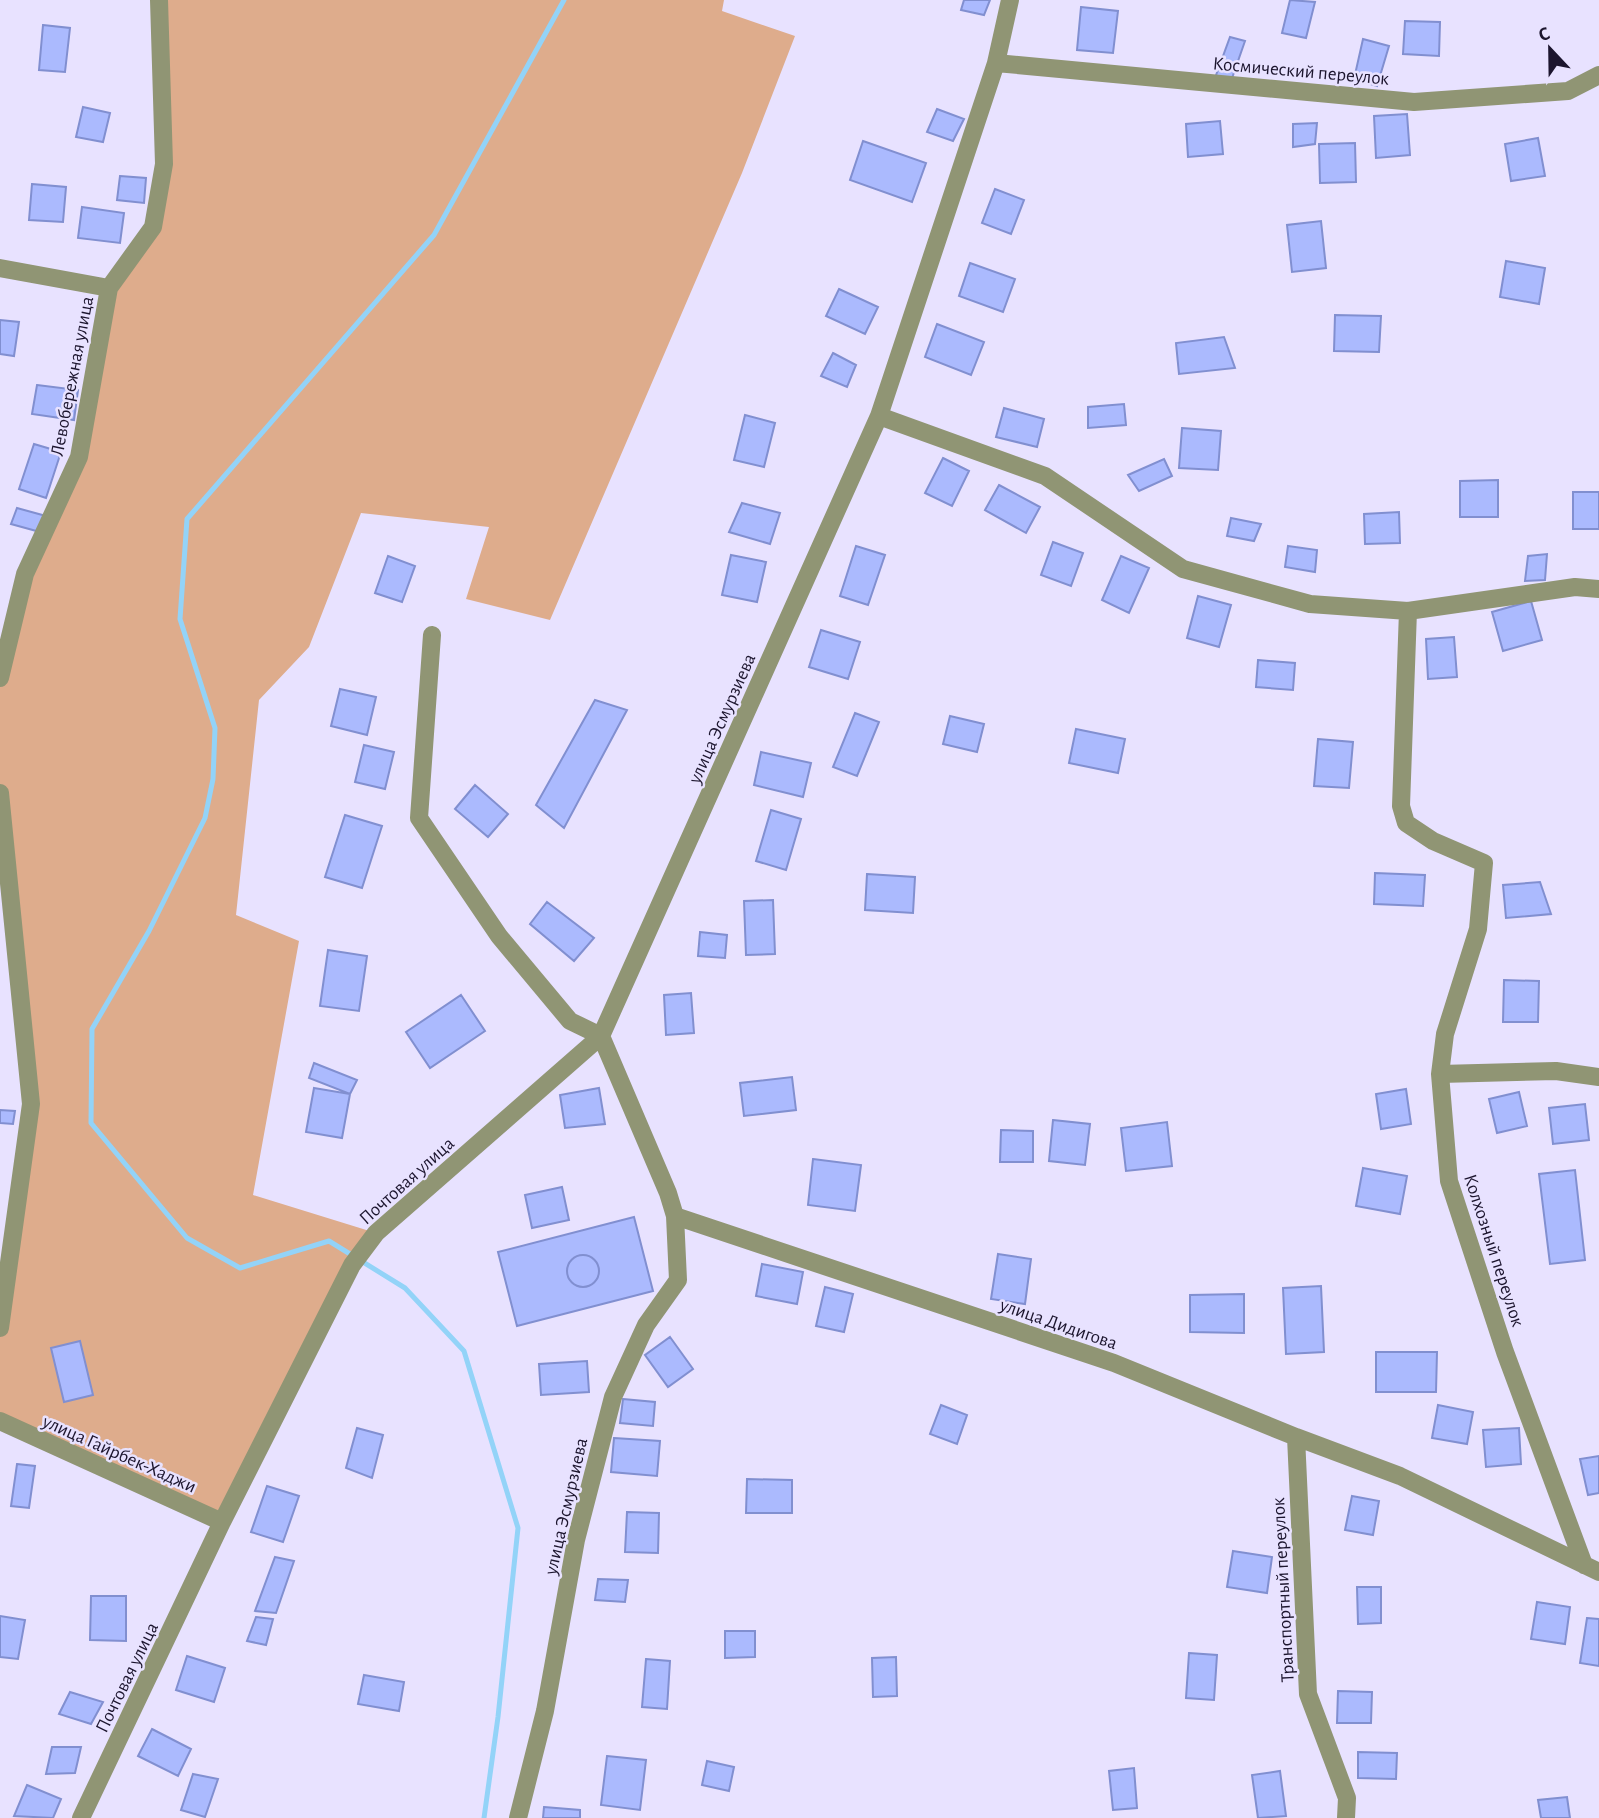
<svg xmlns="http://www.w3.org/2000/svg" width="1599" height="1818" font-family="'Alegreya Sans',sans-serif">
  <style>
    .green { fill: #deac8c }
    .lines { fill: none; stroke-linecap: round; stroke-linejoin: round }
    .stream { stroke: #93d3f8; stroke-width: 5 }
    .building { fill: #abbafe; stroke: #818fd0; stroke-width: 2 }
    .minor { stroke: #909574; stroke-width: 18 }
    .labels { text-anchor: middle; stroke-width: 5; stroke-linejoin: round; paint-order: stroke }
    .street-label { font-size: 19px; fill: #1c152e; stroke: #e8e2ff }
  </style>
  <rect width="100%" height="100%" fill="#e8e2ff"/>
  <path class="green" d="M159,0H724L722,11L795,36L742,173L550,620L466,599L489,527L361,513L309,647L259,700L236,915L299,941L253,1195L376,1233L222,1522L0,1421V1328L31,1104L0,793V678L25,574L79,457L109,288L153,227L164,164Z"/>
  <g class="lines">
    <path class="stream" d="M484,1818L498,1717L518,1528L464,1351L405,1288L329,1241L240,1268L187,1238L91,1123L92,1029L149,931L205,818L213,779L215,728L180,619L187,519L434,235L564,0"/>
  </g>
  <path class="building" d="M964,0H990L984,15L961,10Z
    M1290,0L1315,2L1306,38L1282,33Z
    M1081,7L1118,11L1113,53L1077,50Z
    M1405,21L1440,22L1439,56L1403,54Z
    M43,25L70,28L65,72L39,70Z
    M1230,37L1245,41L1231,81L1215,78Z
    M1363,39L1389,46L1377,86L1354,79Z
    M83,107L110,113L103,142L76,137Z
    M937,109L964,119L953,141L927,132Z
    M1407,114L1410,155L1376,158L1374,116Z
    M1220,121L1223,154L1188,157L1186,124Z
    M1317,123L1315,144L1293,147V124Z
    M1538,138L1545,176L1511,181L1505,144Z
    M863,141L926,163L912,202L850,180Z
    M1355,143L1356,182L1320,183L1319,144Z
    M120,176L146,178L144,203L117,200Z
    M32,184L66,187L63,222L29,220Z
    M995,189L1024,200L1011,234L982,223Z
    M82,207L124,213L120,243L78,238Z
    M1321,221L1326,268L1292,272L1287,225Z
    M1506,261L1545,268L1539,304L1500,297Z
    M970,263L1015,279L1003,312L959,296Z
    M839,289L878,307L865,334L826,316Z
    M1335,315L1381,316L1379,352L1334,351Z
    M0,320L19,322L14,356L0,354Z
    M937,324L984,342L971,375L925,357Z
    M1224,337L1235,368L1179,374L1176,343Z
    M833,353L856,365L847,387L821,376Z
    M37,385L78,390L74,420L32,414Z
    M1124,404L1126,425L1088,428V407Z
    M1004,408L1044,419L1037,447L996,437Z
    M745,415L775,423L764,467L734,460Z
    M1182,428L1221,431L1218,470L1179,468Z
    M34,444L61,452L46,498L19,489Z
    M943,458L969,471L952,506L925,493Z
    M1164,459L1172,476L1139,491L1128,475Z
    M1498,480V517H1460V481Z
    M999,485L1040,507L1026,533L985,510Z
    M1573,492H1599V529H1573Z
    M742,503L780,513L770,544L729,532Z
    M17,508L46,516L40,532L11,524Z
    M1399,512L1400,543L1365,544L1364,514Z
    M1231,518L1261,524L1254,541L1227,536Z
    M1053,542L1083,553L1071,586L1041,575Z
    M856,546L885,555L868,605L840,596Z
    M1288,546L1317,550L1315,572L1285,567Z
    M1547,554L1545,580L1525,581L1528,556Z
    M731,555L766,562L757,602L722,595Z
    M388,556L415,566L402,602L375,593Z
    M1121,556L1149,568L1129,613L1102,600Z
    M1198,596L1231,605L1219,647L1187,638Z
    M1531,601L1542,640L1503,651L1492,612Z
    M821,630L860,642L848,679L809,667Z
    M1454,637L1457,677L1428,679L1426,639Z
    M1258,660L1295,663L1293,690L1256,687Z
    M340,689L376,697L367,735L331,726Z
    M595,700L627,710L564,828L536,805Z
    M855,713L879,722L857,776L833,767Z
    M950,716L984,724L977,752L943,744Z
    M1076,729L1125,739L1118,773L1069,763Z
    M1318,739L1353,742L1349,788L1314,786Z
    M364,745L394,752L385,789L355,782Z
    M761,752L811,763L803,797L754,785Z
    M475,785L508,814L488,837L455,809Z
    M771,810L801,819L786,870L756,861Z
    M345,815L382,826L362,888L325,877Z
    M1375,873L1425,875L1423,906L1374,904Z
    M867,874L915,877L913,913L865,910Z
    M1540,882L1551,914L1506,918L1503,885Z
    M773,900L775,954L746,955L744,901Z
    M547,902L594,938L574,961L530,924Z
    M700,932L727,935L725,958L698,956Z
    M328,950L367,956L359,1011L320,1006Z
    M1504,980L1539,981L1538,1022H1503Z
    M691,993L694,1033L666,1035L664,995Z
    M461,995L485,1031L430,1068L406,1032Z
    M314,1063L357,1080L350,1094L309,1078Z
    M792,1077L796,1110L744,1116L740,1083Z
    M314,1088L350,1094L342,1138L306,1132Z
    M599,1088L605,1124L565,1128L560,1095Z
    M1406,1089L1411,1124L1381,1129L1376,1094Z
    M1519,1092L1527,1126L1497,1133L1489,1099Z
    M1585,1104L1589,1140L1553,1144L1549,1108Z
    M0,1110L15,1111L13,1124L0,1123Z
    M1053,1120L1090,1124L1085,1165L1049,1161Z
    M1167,1122L1172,1166L1126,1171L1121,1128Z
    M1001,1130L1033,1131V1162H1000Z
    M813,1159L861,1165L855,1211L808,1205Z
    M1363,1168L1407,1176L1400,1214L1356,1206Z
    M1575,1170L1585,1260L1550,1264L1539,1174Z
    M562,1187L569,1220L532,1228L525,1195Z
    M634,1217L653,1291L517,1326L498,1252Z
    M998,1254L1031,1259L1025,1304L991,1299Z
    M567 1271a16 16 0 1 1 32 0a16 16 0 1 1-32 0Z
    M762,1264L803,1272L797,1304L756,1296Z
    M1321,1286L1324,1352L1286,1354L1283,1288Z
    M825,1287L853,1294L844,1332L816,1326Z
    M1244,1294V1333L1190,1332V1295Z
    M670,1337L693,1369L668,1387L645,1355Z
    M80,1341L93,1395L64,1402L51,1348Z
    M1376,1352H1437L1436,1392H1376Z
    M587,1361L589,1392L541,1395L539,1364Z
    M623,1399L655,1402L653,1426L620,1423Z
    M941,1405L967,1415L957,1444L930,1434Z
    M1438,1405L1473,1412L1467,1444L1432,1438Z
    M357,1428L383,1435L372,1478L346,1468Z
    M1519,1428L1521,1464L1486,1467L1483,1430Z
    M614,1438L660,1441L657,1476L611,1472Z
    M1599,1456V1493L1588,1495L1580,1459Z
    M17,1464L35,1466L29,1508L11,1506Z
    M747,1479L792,1480V1513H746Z
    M267,1486L299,1496L283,1542L251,1532Z
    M1352,1496L1379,1501L1373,1535L1345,1530Z
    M627,1512L659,1513L658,1553L625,1552Z
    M1233,1551L1272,1557L1267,1593L1227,1587Z
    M275,1557L294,1561L276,1613L255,1611Z
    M598,1579L628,1580L625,1602L595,1600Z
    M1357,1587H1381V1623L1358,1624Z
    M91,1596H126V1641L90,1640Z
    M1537,1602L1570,1607L1565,1644L1531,1639Z
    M0,1616L25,1620L18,1659L0,1657Z
    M256,1617L273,1619L266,1645L247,1641Z
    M1587,1618L1599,1619V1666L1580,1663Z
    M725,1631H755V1657L725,1658Z
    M1189,1653L1217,1655L1214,1700L1186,1698Z
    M187,1656L225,1668L214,1702L176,1690Z
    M896,1657L897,1696L873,1697L872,1658Z
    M646,1659L670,1661L667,1709L642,1707Z
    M364,1675L404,1682L399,1711L358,1704Z
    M1338,1691L1372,1692L1371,1723H1337Z
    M70,1692L103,1702L91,1724L59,1714Z
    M152,1729L191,1749L178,1776L138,1756Z
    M52,1747H81L75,1773L46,1774Z
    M1358,1752L1397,1753L1396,1779L1358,1778Z
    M607,1756L646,1760L640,1810L601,1805Z
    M707,1761L734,1767L729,1791L702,1785Z
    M1134,1768L1137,1808L1113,1810L1109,1771Z
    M1280,1771L1286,1816L1258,1818L1252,1775Z
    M193,1774L218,1779L205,1817L181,1810Z
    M27,1785L61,1799L53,1818L14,1816Z
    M1567,1797L1570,1818H1541L1538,1800Z
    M544,1807L580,1810V1818H543Z"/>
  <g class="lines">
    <path class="minor" d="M996,63L1414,102L1568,91L1599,75
      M0,268L109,288
      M879,416L1045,476L1183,569L1310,604L1408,611L1575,587L1599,589
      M1408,611L1401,806L1406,823L1433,841L1484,863L1478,929L1445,1034L1440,1074L1449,1181L1505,1352L1584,1565
      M432,635L419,818L499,936L570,1021L601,1036
      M0,678L25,574L79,457L109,288L153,227L164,164L159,0
      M0,793L31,1104L0,1328
      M601,1036L668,1193L675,1216L1114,1363L1296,1437L1400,1476L1599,1572
      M1440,1074L1556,1071L1599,1077
      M0,1421L222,1522
      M1296,1437L1308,1694L1347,1798L1346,1818
      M81,1818L222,1522L352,1265L376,1233L601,1036L879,416L996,63L1010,0
      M518,1818L545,1711L576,1540L613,1397L646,1325L678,1280L675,1216"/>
  </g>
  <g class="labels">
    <g class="street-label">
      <text transform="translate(1301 70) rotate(5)" y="7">Космический переулок</text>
      <text transform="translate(71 376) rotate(-79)" y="7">Левобережная улица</text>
      <text transform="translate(721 718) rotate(-66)" y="7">улица Эсмурзиева</text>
      <text transform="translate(406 1180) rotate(-42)" y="7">Почтовая улица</text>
      <text transform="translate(1495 1250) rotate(72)" y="7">Колхозный переулок</text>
      <text transform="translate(1059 1323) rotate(19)" y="7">улица Дидигова</text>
      <text transform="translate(120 1453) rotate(24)" y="7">улица Гайрбек-Хаджи</text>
      <text transform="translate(565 1506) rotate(-77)" y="7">улица Эсмурзиева</text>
      <text transform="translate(1282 1590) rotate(-93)" y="7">Транспортный переулок</text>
      <text transform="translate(126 1677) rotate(-64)" y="7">Почтовая улица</text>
    </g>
  </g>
  <g transform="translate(1550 49) rotate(338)" stroke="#e8e2ff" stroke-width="5" paint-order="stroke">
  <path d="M0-5L12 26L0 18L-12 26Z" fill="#1c152e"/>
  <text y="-10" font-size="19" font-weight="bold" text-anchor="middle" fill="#1c152e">С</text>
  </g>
</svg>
